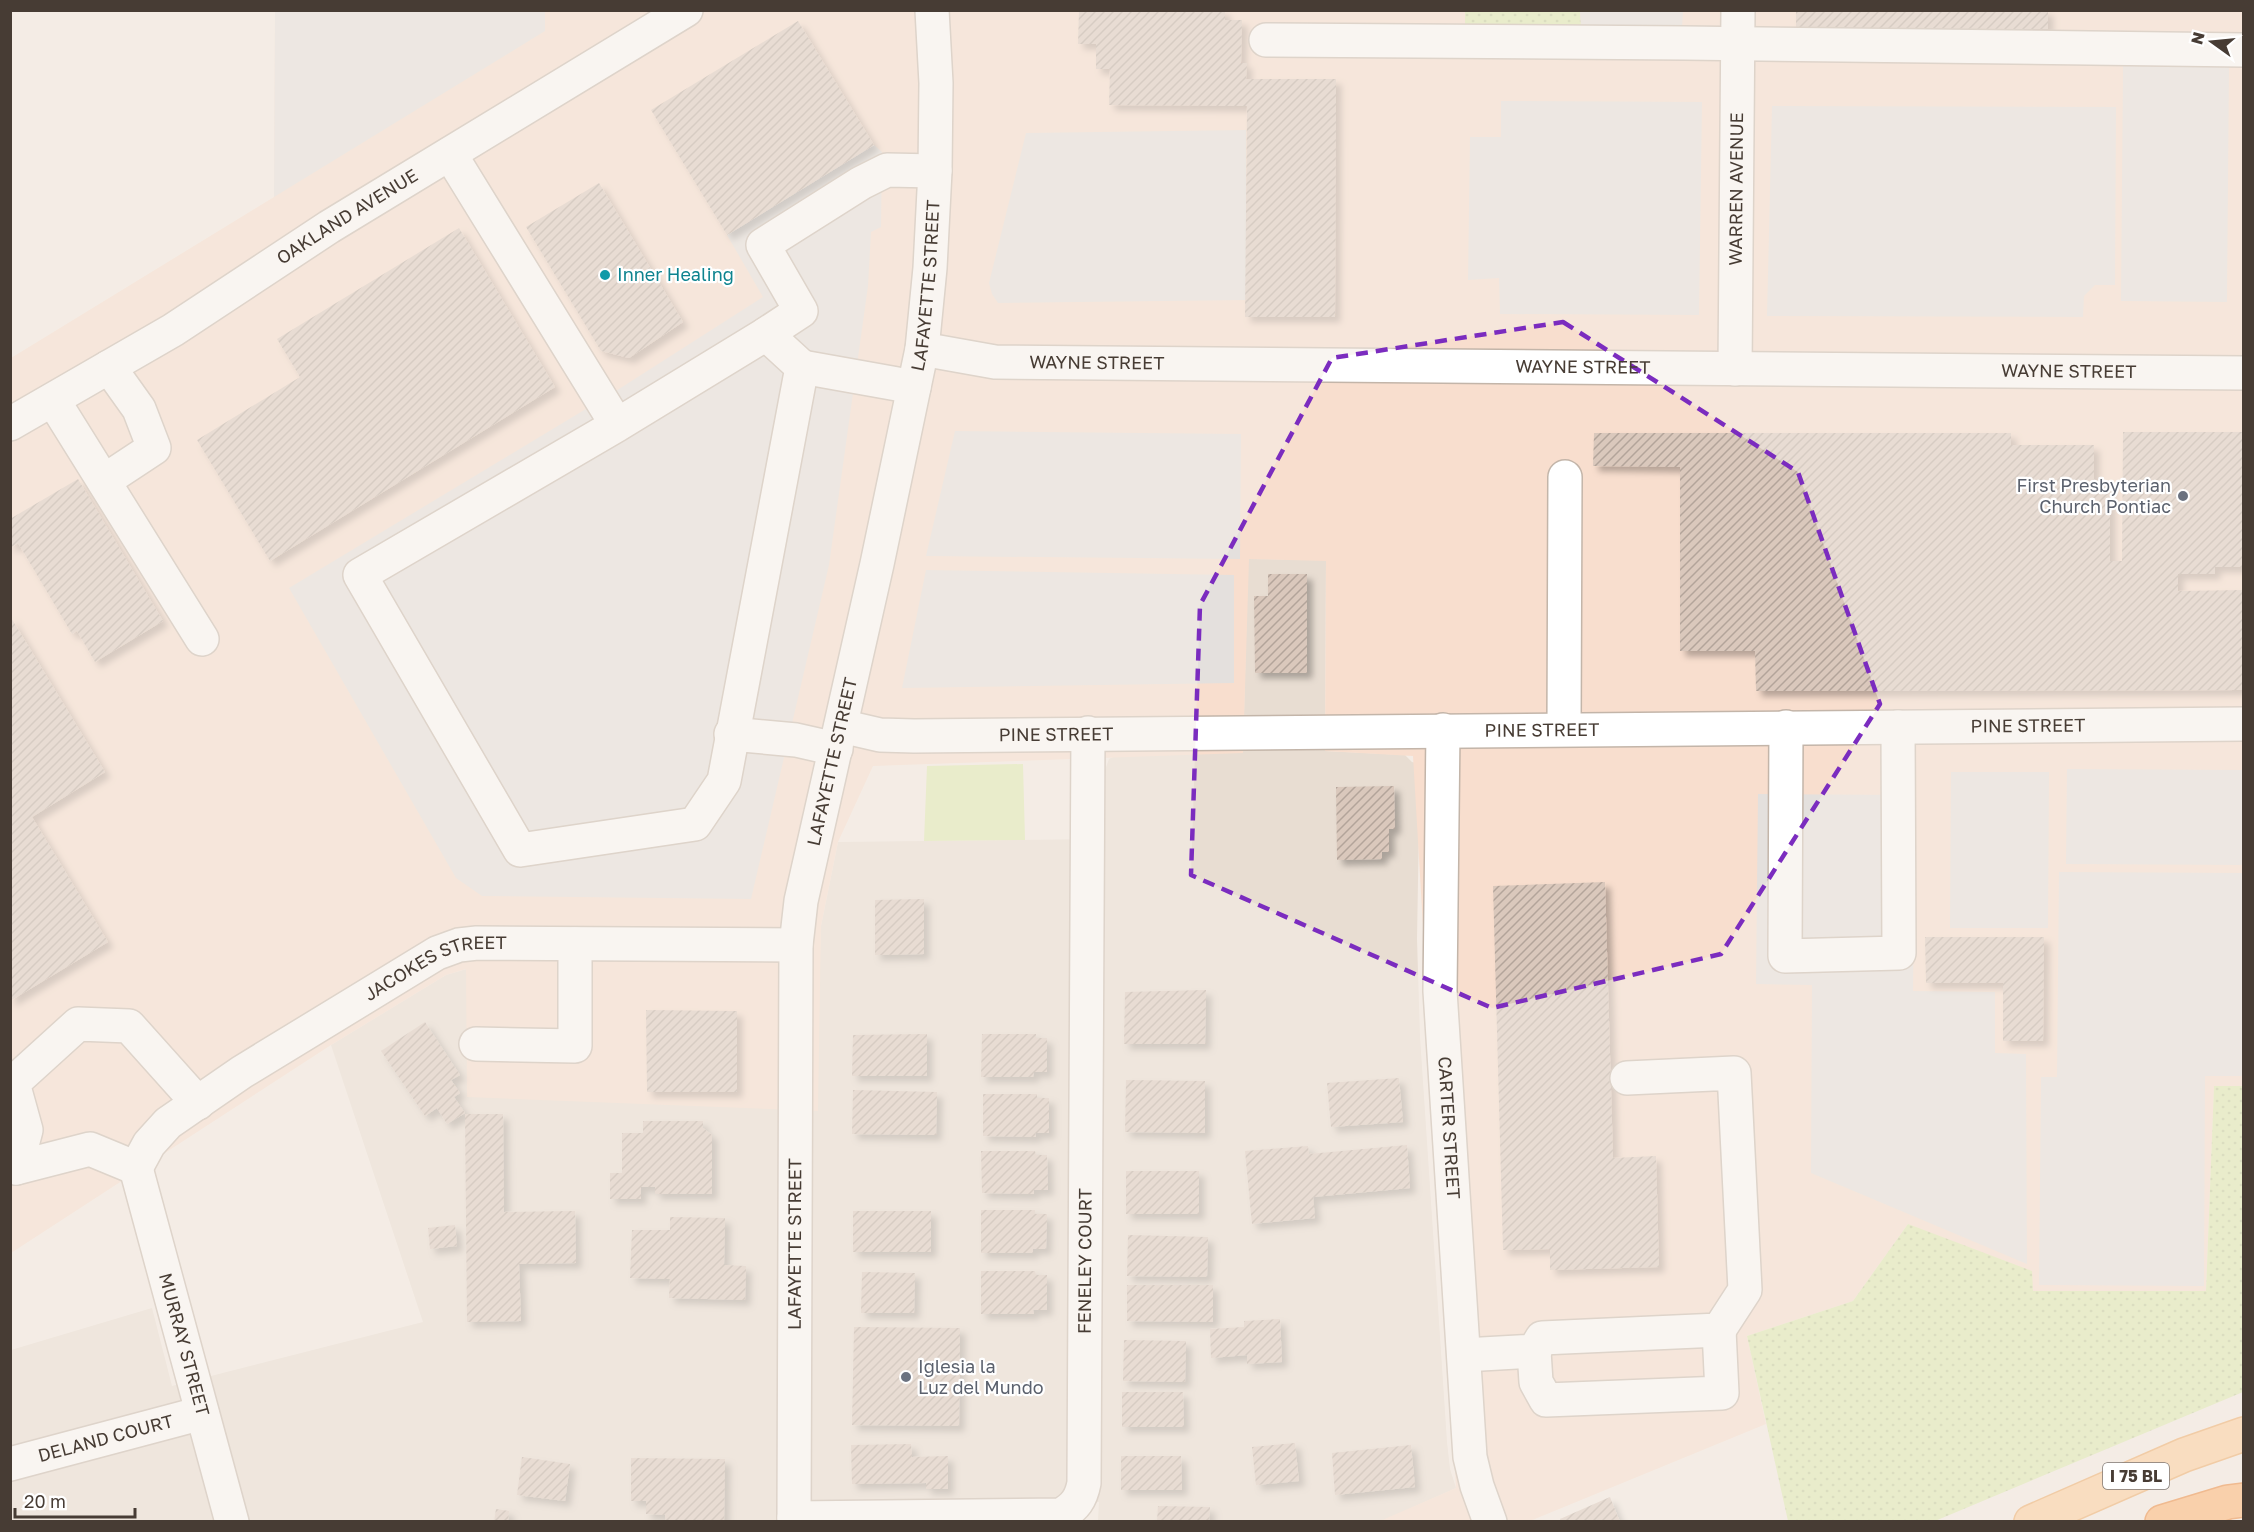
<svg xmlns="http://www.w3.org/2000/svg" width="2254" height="1532" font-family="'Golos Text',sans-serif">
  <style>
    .residential { fill: #e8ddd2 }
    .commercial { fill: #f8dece }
    .green { fill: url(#green-dots) }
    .pitch { fill: #dbecaa }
    .parking { fill: #e4e0dd }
    .building { fill: url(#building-hatch); filter: url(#shadow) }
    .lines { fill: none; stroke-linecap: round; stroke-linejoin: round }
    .minor-casing { stroke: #c3b5a9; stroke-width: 36 }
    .major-casing { stroke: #eea459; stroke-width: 36 }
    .highway-casing { stroke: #eb7d28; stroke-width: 36 }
    .minor { stroke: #fff; stroke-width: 33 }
    .major { stroke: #ffcb93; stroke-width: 33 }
    .highway { stroke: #ffae65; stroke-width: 33 }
    .marked { fill: none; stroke: #7b2cbf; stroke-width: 4.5; stroke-dasharray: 12 8; stroke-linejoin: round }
    .culture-dot { fill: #0f9aa8; stroke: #fff; stroke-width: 2 }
    .worship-dot { fill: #6b7280; stroke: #fff; stroke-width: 2 }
    .labels { text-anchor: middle; stroke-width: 4.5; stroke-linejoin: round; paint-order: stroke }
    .shield { fill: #fff; stroke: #7e7671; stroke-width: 1.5 }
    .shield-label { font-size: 16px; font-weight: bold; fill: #473c34 }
    .street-label { font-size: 18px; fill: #473c34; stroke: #fff }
    .culture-label { font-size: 18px; fill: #0d838f; stroke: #fff; text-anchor: start }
    .worship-label { font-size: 18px; fill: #5b616d; stroke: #fff; text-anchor: end }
  </style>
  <defs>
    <pattern id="green-dots" width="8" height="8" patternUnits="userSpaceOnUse" patternTransform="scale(1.5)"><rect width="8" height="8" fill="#dbecaa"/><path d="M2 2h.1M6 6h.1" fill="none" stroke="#bdcb93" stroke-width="1.8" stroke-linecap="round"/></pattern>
    <pattern id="building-hatch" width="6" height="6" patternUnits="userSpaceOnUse" patternTransform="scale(1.5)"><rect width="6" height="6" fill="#dac8bc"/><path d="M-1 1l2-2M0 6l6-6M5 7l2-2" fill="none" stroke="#b3a49a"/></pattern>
    <filter id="shadow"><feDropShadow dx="5.5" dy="5.5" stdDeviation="3" flood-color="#0004"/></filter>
  </defs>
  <rect width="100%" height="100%" fill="#f4ece5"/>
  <path class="residential" d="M1248,559L1326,560L1325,751L1405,755L1412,762L1420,764L1417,939L1420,1037L1447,1442L1450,1469L1456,1488L1380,1522L1098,1521L1099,1502L1028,1503L1027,1522H11V1350L152,1308L172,1386L423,1322L331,1045L446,975L467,969L819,981L821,926L838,842L1102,839L1103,776L1109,759L1117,755L1243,752Z"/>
  <path class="commercial" d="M275,11H2243L2244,1086L2214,1087L2206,1291H2033L1908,1224L1853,1301L1747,1336L1766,1424L1530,1521H1380L1456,1488L1413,756L1325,751L1326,561L1249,559L1243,753L873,766L838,842L821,926L818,1111L467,1097L466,969L446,975L331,1045L11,1253V358L274,197Z"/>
  <path class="green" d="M1465,11H1580L1581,26L1465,27Z
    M2214,1086H2243V1392L1935,1521H1788L1747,1336L1853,1301L1908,1224L2032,1271L2033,1291H2206Z"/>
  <path class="pitch" d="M1023,764L1025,840L924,841L927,766Z"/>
  <path class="parking" d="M275,11H545V31L274,197Z
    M1580,11H1683L1682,28L1581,26Z
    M2123,66L2229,67L2227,302L2121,301Z
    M1501,101L1702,102L1699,315L1500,314L1499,278L1468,280L1470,137H1501Z
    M1772,106L2116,107L2115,285H2095L2084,296L2083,317L1767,316Z
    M1246,130V300L998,303L992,294L989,283L1026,133Z
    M874,145L882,152L881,227L871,232L868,286L829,565L751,899L482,896L456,878L289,588L619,389L763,297L727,235Z
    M955,431L1241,434L1240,559L926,556Z
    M926,570L1234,575V683L902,688Z
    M2067,769L2243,770V865L2066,864Z
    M1951,772H2049L2048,928H1950Z
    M1758,794L1915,795L1913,991L1995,992V1053L2026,1054L2027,1264L1811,1173L1812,985L1756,984Z
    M2059,872L2243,873V1076H2205L2204,1286L2039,1285L2041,1077H2057Z"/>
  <path class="building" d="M1079,10H1225V20H1242L1241,63H1247L1246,79H1336L1335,317H1245L1247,106L1109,105L1110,69H1096V44H1078Z
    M1796,10H2048V29L1796,28Z
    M798,21L874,145L727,235L651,110Z
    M599,183L683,322L629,358L601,351L526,227Z
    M459,228L555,387L270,561L197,440L300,377L277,339Z
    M2123,432H2244V567H2215V574H2178V591L2244,590V690L1756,691L1755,651H1680V467L1593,466L1594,433H2011V445H2094V481H2110V561H2122Z
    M78,479L163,621L95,662L77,631L72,634L18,543L10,548V519Z
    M1268,574H1307V673H1255L1254,596H1268Z
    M10,616L105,772L32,817L108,942L10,1001Z
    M1394,786L1395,829H1389V852H1382V859L1337,860L1336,787Z
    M1605,882L1613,1158L1656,1156L1659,1267L1550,1270V1249L1503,1250L1493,886Z
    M924,899V954L875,955V900Z
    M1925,937H2044L2043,1041H2003V983H1926Z
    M1206,990L1205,1044H1124L1125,992Z
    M646,1010L737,1011V1092H647Z
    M425,1022L460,1075L451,1080L460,1093L454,1097L465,1113L447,1124L437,1108L425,1116L381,1051Z
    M927,1034V1076H852L853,1035Z
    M982,1034H1036V1038H1047V1072H1034L1033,1077H981Z
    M1399,1078L1403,1122L1331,1127L1327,1083Z
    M1126,1080L1205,1081V1133L1125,1132Z
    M853,1090L937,1092L936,1135L852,1134Z
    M983,1094H1037V1098H1049V1133H1035L1036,1137L983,1136Z
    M465,1114H503L504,1212L575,1211L576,1263L519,1264L521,1321L467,1322Z
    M643,1121H703V1128L712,1135V1194H655V1187H641V1199H610V1173H622V1133H643Z
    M1407,1145L1410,1188L1313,1197L1315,1218L1252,1224L1245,1151L1308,1146L1309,1154Z
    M981,1151H1035L1036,1155H1047L1048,1190H1034V1194L982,1193Z
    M1126,1171H1199V1214H1126Z
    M981,1210H1035V1214H1047L1046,1249H1033V1253H981Z
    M853,1211H931V1252H853Z
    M670,1217L725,1218L724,1265L746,1266L745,1300L669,1298L670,1279L630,1278L632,1230H670Z
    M455,1225L457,1246L430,1249L428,1228Z
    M1128,1235L1208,1237L1207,1277L1127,1276Z
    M981,1271H1035L1036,1275H1047V1310H1033L1034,1314H981Z
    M862,1272L915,1273L914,1313H861Z
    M1127,1285H1213V1322L1127,1321Z
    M1280,1319L1282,1362L1247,1364V1355L1211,1358L1210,1329L1244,1327V1321Z
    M854,1327L960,1328L959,1426L852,1425Z
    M1124,1340L1186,1341L1185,1382L1123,1381Z
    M1122,1392H1183L1184,1427H1122Z
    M1295,1443L1299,1481L1256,1485L1252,1447Z
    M911,1444L912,1457L948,1456V1489H926V1483L852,1484L851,1445Z
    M1411,1445L1415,1487L1335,1495L1332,1453Z
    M1121,1456H1181L1182,1490H1121Z
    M522,1457L570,1464L565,1501L517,1495Z
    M631,1458L725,1459L724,1522H665V1515L646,1514V1501H631Z
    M1610,1497L1620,1522H1561L1560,1519Z
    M1158,1506L1210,1507L1209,1522H1157Z
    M496,1509L509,1511L508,1522H494Z"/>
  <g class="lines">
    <g class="minor-casing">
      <g id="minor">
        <path d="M1266,40L1685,43L2244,50"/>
        <path d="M450,154L617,425L766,334L802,367L724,781L695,824L520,850L360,575L617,425"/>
        <path d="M766,334L801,311L763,245L861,183L887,170L935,171"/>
        <path id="s1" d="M922,349L995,362L2244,373"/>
        <path d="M802,367L914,387"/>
        <path id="s2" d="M1735,369L1738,10"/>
        <path d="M53,400L202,639"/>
        <path id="s3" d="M10,424L173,330L329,227L686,10"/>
        <path d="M104,481L154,448L139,409L109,367"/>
        <path id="s4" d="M841,726L880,735L914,736L2244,724"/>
        <path d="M1786,727L1785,956L1899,953L1898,727"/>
        <path d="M1564,729L1565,477"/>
        <path id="s5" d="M1443,730L1440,991L1470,1457L1477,1486L1490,1522"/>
        <path d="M731,734L796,740L836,749"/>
        <path d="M476,1044L575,1046V944"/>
        <path d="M10,1165L16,1168L90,1149L136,1168"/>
        <path d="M16,1168L26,1130L13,1083L78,1024L129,1026L198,1103"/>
        <path id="s6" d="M136,1168L149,1144L168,1123L242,1072L437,953L459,945L477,943L796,945"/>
        <path id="s7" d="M136,1168L232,1522"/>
        <path d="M1534,1351L1536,1382L1546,1400L1722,1393L1719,1330"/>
        <path d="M1464,1355L1534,1351L1542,1338L1719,1330L1745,1290L1734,1073L1627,1078"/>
        <path id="s8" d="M10,1464L202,1413"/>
        <path id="s9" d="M794,1518L1061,1515C1075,1507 1081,1499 1084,1483L1088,733"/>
        <path id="s10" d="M794,1522L796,945L801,901L877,564L922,349L930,268L935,171L936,83L932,10"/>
      </g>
    </g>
    <g class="major-casing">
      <path id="major" d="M2031,1522L2184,1455L2244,1434"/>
    </g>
    <g class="highway-casing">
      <path id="highway" d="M2162,1522L2228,1502L2244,1500"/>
    </g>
    <use href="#minor" class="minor"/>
    <use href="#major" class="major"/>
    <use href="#highway" class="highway"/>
  </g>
  <path d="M0 0H2254V1532H0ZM1563,322L1798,472L1880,704L1721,954L1492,1008L1191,875L1200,605L1332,358Z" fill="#f4ece5" fill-opacity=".55" fill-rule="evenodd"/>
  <path class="marked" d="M1563,322L1798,472L1880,704L1721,954L1492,1008L1191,875L1200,605L1332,358Z"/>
  <circle class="culture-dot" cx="605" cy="275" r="6"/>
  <g class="worship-dot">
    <circle cx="2183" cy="496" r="6"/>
    <circle cx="906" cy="1377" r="6"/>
  </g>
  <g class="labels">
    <rect class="shield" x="2103" y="1463" width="66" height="26" rx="4.5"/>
    <g class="shield-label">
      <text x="2136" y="1482">I 75 BL</text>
    </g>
    <g class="street-label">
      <text dy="6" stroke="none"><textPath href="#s2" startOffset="180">WARREN AVENUE</textPath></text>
      <text dy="6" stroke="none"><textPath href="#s3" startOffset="396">OAKLAND AVENUE</textPath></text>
      <text dy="6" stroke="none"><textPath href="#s10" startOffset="1250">LAFAYETTE STREET</textPath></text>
      <text dy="6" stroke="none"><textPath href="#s1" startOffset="176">WAYNE STREET</textPath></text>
      <text dy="6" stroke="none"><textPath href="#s1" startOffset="662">WAYNE STREET</textPath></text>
      <text dy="6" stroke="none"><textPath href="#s1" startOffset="1148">WAYNE STREET</textPath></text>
      <text dy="6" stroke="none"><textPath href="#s4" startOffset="1188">PINE STREET</textPath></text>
      <text dy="6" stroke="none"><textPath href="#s4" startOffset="702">PINE STREET</textPath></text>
      <text dy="6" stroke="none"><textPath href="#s4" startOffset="216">PINE STREET</textPath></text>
      <text dy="6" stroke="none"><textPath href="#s10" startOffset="764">LAFAYETTE STREET</textPath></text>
      <text dy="6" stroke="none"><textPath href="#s6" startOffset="368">JACOKES STREET</textPath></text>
      <text dy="6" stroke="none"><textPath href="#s5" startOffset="398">CARTER STREET</textPath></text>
      <text dy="6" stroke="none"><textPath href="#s10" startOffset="278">LAFAYETTE STREET</textPath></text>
      <text dy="6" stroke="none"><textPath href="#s9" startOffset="530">FENELEY COURT</textPath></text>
      <text dy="6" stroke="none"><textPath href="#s7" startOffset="183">MURRAY STREET</textPath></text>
      <text dy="6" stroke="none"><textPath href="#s8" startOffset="99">DELAND COURT</textPath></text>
    </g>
    <g class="culture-label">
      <text x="617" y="281">Inner Healing</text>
    </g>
    <g class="worship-label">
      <text x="2171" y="492">First Presbyterian<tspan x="2171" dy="21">Church Pontiac</tspan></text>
      <text x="918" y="1373" text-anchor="start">Iglesia la<tspan x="918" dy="21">Luz del Mundo</tspan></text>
    </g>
  </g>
  <rect width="2254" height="1532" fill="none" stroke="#473c34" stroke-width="24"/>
  <g transform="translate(2212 42) rotate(285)" stroke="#ffffff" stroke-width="4.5" paint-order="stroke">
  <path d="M0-4.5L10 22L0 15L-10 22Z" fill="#473c34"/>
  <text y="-9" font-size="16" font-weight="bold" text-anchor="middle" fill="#473c34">N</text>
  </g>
  <path d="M15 1508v9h120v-9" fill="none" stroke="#473c34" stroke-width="3"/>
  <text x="24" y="1508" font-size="18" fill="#473c34" stroke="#ffffff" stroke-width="4.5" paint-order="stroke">20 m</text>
</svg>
